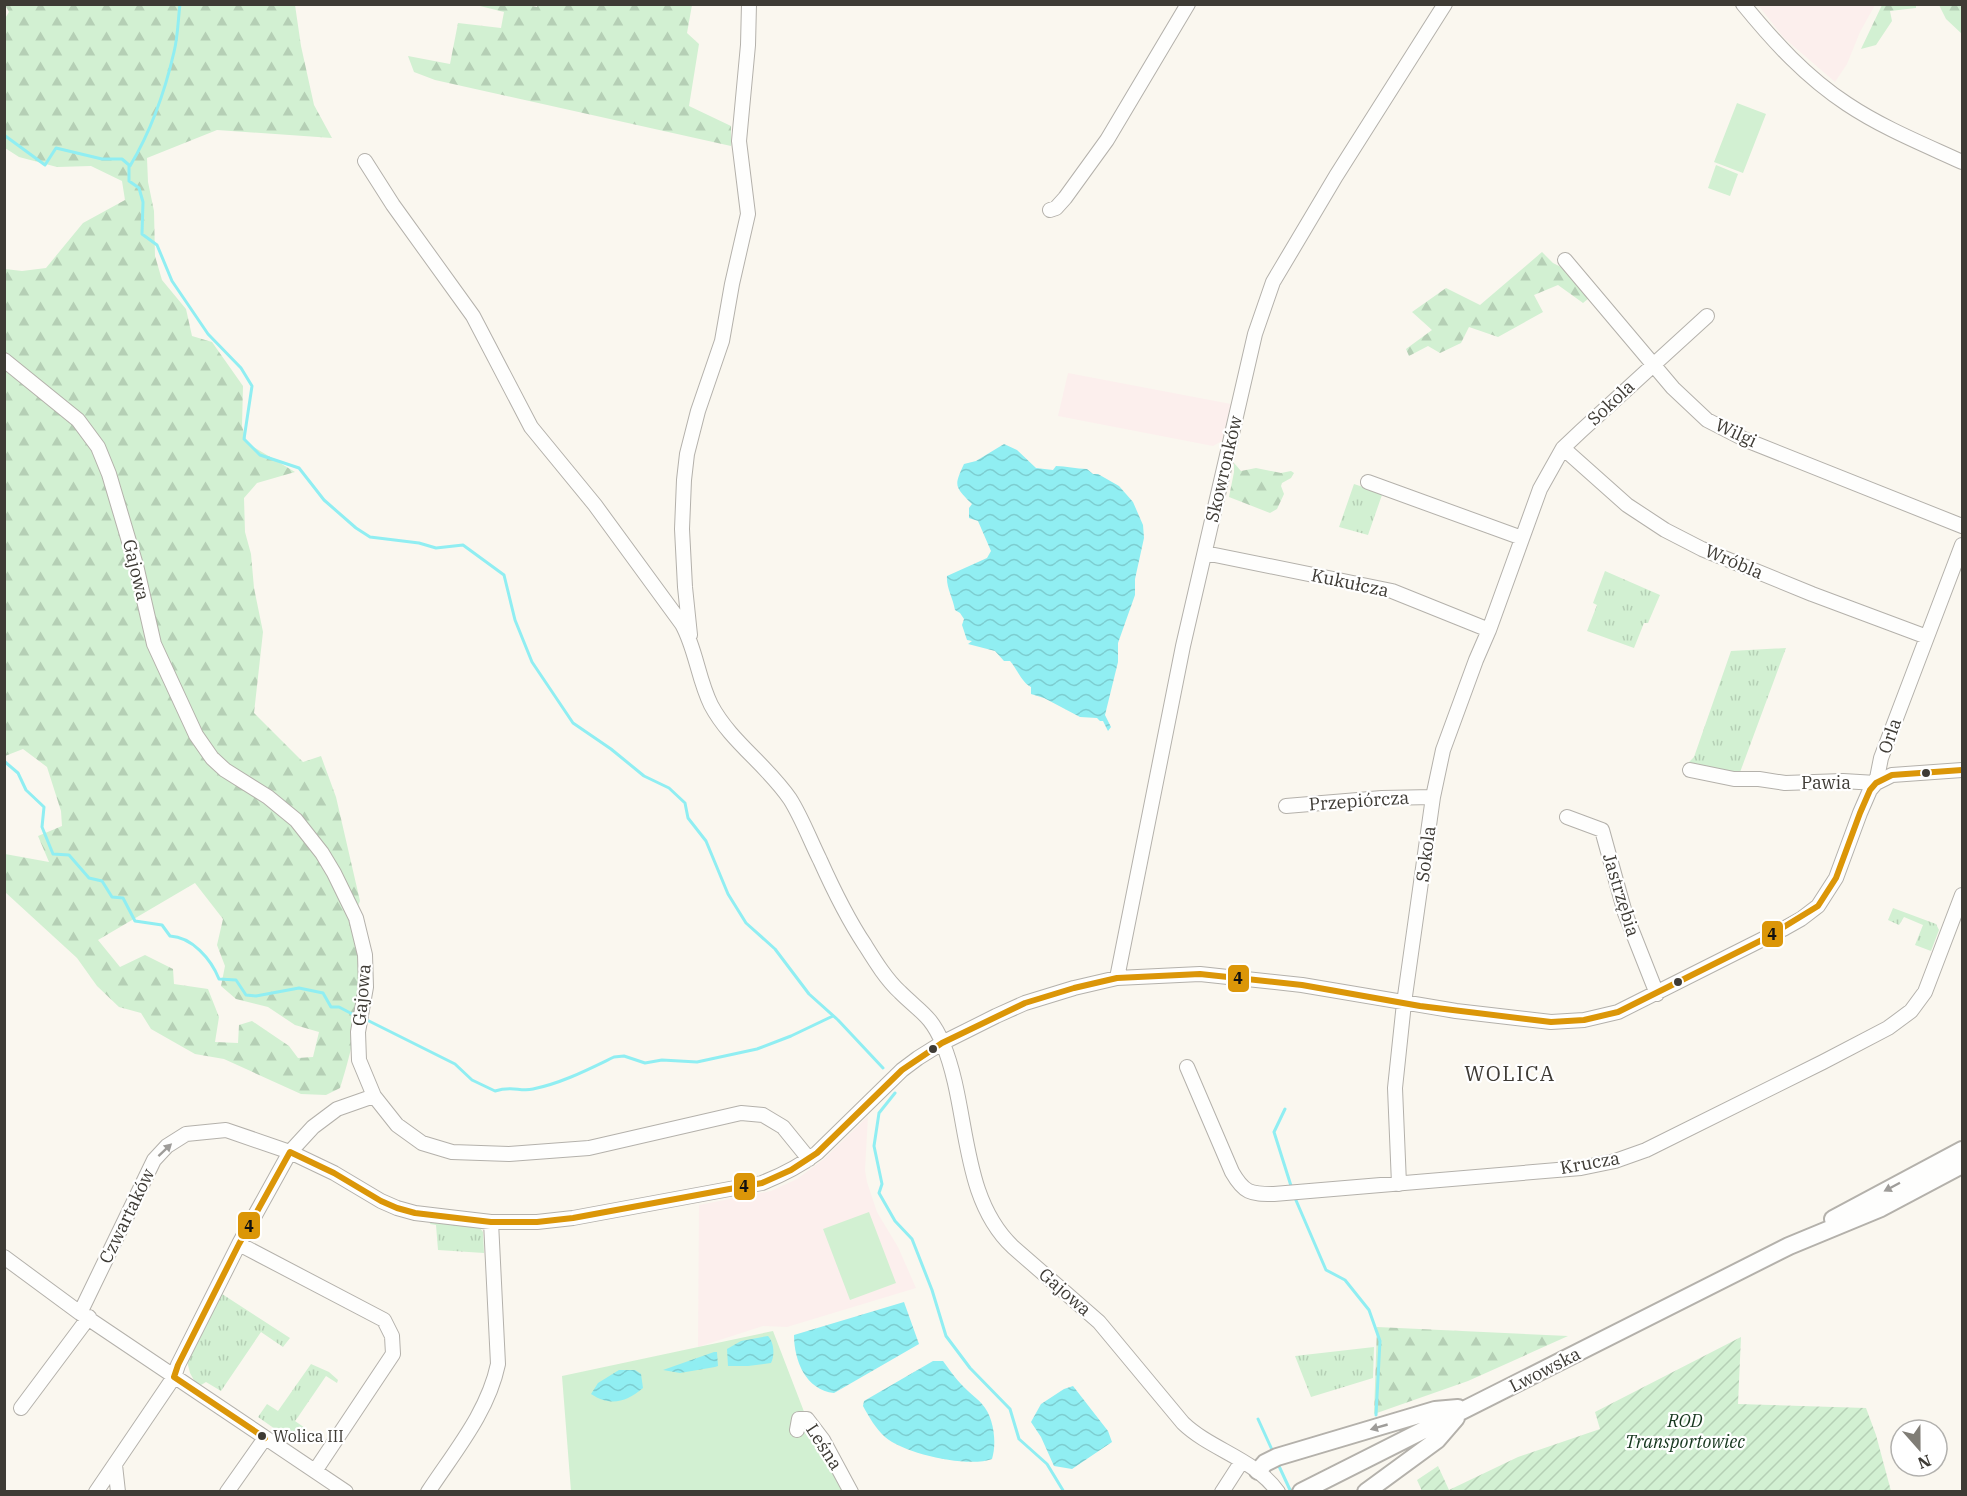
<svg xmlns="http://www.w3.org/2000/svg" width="1967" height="1496" font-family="'IBM Plex Serif',serif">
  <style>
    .education { fill: #fcefed }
    .grass { fill: url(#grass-tufts) }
    .forest { fill: url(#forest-firs); fill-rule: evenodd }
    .park { fill: #d2f0d2 }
    .garden { fill: url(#garden-furrows) }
    .water { fill: url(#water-waves) }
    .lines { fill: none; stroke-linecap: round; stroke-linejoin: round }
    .stream { stroke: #90eef2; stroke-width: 3 }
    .minor-casing { stroke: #b4b1ab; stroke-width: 16 }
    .major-casing { stroke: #b4b1ab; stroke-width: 20 }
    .minor { stroke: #fefefd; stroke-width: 14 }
    .major { stroke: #fefefd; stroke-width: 16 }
    .bus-1-casing { stroke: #fff; stroke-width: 10 }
    .bus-1 { stroke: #db9608; stroke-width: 6 }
    .oneway { fill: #9e9c99 }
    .bus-dot { fill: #3e3b35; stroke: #fff; stroke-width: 2 }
    .labels { text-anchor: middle; stroke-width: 4.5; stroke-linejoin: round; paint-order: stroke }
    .bus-label { font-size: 16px; fill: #3e3b35; stroke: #fff; text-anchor: start }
    .street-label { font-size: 18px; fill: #3e3b35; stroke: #fff }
    .park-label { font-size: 18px; font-style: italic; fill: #15361d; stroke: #fff }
    .quarter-label { font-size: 21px; letter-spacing: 1.5px; fill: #3e3b35; stroke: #fff }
    .line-badge { stroke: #fff; stroke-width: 2 }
    .pale-badge-label { font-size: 16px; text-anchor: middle; font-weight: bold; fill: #111 }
  </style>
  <defs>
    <pattern id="grass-tufts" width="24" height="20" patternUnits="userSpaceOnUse" patternTransform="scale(1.5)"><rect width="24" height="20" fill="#d2f0d2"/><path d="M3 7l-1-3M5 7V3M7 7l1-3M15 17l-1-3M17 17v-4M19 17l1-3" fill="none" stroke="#b5cfb5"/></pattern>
    <pattern id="forest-firs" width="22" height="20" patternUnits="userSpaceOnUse" patternTransform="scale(1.5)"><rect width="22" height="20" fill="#d2f0d2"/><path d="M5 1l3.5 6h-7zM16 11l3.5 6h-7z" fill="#b5cfb5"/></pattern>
    <pattern id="garden-furrows" width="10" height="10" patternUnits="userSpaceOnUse" patternTransform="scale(1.5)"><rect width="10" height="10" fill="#d2f0d2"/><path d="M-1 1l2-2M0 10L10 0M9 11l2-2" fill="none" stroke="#b5cfb5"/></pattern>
    <pattern id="water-waves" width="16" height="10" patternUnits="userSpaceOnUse" patternTransform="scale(1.5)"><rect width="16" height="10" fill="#90eef2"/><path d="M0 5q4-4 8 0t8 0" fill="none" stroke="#7dcdd0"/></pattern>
  </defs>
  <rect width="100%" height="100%" fill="#faf7ef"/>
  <path class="education" d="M1758,5H1875L1860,32L1847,64L1835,82L1784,38Z
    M1068,373L1231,404L1222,441L1213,446L1058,416Z
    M868,1116L865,1170L867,1182L877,1212L898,1247L916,1288L787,1327L763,1326L698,1347L699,1205L771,1191L797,1179L824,1159Z"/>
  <path class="grass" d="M1354,484L1372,490L1383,492L1368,535L1339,527Z
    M1605,571L1660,595L1648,623H1644L1634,648L1587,631L1597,605L1593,603Z
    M1786,648L1739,775L1694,767L1688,763L1694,757L1731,651Z
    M1893,908L1936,924L1939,930L1931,951L1915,945L1923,925L1904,917L1899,925L1888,920Z
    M431,1221L480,1228L483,1232L484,1253L438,1250L436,1225L430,1224Z
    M219,1292L290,1338L283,1347L261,1332L221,1391L206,1382L201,1385L196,1384L190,1373L187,1361Z
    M1374,1347L1373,1378L1311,1397L1295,1356Z
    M311,1364L329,1372L338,1380L337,1383L326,1376L298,1417L295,1421L305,1428V1431L295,1443L258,1417L267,1404L278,1411Z"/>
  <path class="forest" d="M538,4L692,5L687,33L699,44L689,106L731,126V146L435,80L414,72L408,56L450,64L458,23L501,28L504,12L476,5H527L537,7Z
    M5,5H295L301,46L314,105L332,138L217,130L147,158L148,182L154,211L155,256L162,280L186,309L192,336L212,342L243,386L242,426L247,443L295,472L257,483L244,498L245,532L251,554L254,588L263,632L254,713L303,762L321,756L336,797L360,901L352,920C370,971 356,1038 340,1088L326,1095L301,1094L224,1059L195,1054L151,1029L141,1013L119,1007L97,986L77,958L5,892V854L49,862L38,836L62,826L61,811L47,767L23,749L5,756V269L22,271L46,268L83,223L125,200L122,181L91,166L57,167L19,157L5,148L4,20L9,12ZM195,883L223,919L217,945L225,966L221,986L236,999L268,1007L295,1025L319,1032L313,1057L298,1058L289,1046L252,1021L239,1025L238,1043L215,1042L219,1017L208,989L174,984L173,969L145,955L120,967L98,940Z
    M1882,5H1916V8L1890,11L1892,21L1876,45L1861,49Z
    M1939,5H1962V34L1946,19Z
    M1542,252L1553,263L1563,268L1589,298L1583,303L1558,285L1534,295L1543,312L1498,337L1469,327L1461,343L1440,353L1428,346L1409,356L1406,349L1432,330L1412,312L1446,288L1480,305Z
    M1234,463L1241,471L1256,468L1281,473L1291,471L1294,473L1291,478L1282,483L1281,486L1284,494L1277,509L1270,513L1229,497L1234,472Z
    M1377,1327L1568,1336L1468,1381L1374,1414Z"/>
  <path class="park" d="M1737,103L1766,114L1743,173L1714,162Z
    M1716,165L1738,174L1730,196L1708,188Z
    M869,1212L896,1283L850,1300L823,1229Z
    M773,1331L813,1435L842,1491H571L562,1376Z"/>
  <path class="garden" d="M1741,1337L1738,1404L1866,1408L1876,1435L1891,1491H1422L1417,1480L1438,1466L1449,1490L1518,1457L1600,1429L1595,1412Z"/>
  <path class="water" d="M1004,444L1017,450L1036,468L1053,470L1056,466C1066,466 1076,469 1087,469L1093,474H1098L1119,486L1133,502L1143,525L1144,538L1135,579V595L1118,643V662L1105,715L1111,727L1108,731L1103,721H1100L1097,718L1080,717L1044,698L1031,694V687C1021,682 1018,670 1010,661H1004L995,651L968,644L972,641L967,640L962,625L964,619L960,613L955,610C953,598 946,587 947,576L987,558L991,551L978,521L969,518V508L972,504C954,486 954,486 964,464L976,461Z
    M904,1302L919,1344L834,1393C806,1390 794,1361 794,1335Z
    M768,1336C774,1342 775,1355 771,1363L748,1366H728L727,1349L741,1341Z
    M714,1352H717L718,1366L715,1367L680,1373L663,1370Z
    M933,1361H943C951,1372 958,1382 968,1391C972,1395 978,1399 982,1404C994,1417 997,1443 992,1459C968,1468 905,1454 885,1437C876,1429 869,1417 863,1406L864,1401Z
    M619,1370H635L641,1374L643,1388C626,1402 611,1407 591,1394L598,1383Z
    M1073,1386L1108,1431L1112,1442L1072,1469L1054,1466L1041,1437L1031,1422L1041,1404L1064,1389Z"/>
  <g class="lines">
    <path class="stream" d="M4,135L45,165L56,148L102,159H122L129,165V181L139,188L143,202L142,234L157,245L172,281L208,334L241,368L252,386L244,439L260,455L299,468L324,500L356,528L370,537L419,543L436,548L463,545L504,575L515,620L532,662L573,723L611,749L644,776L669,788L685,803L688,818L706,841L728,894L746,923L775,949L809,994L838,1020L883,1068
      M130,166C151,131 165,91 174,52C178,36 178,20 180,4
      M4,761L18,773L26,790L44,807L42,827L53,854L69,855L89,878L102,881L112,897L123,898L135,921L162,925L170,936C192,937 211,959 219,979L236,980L246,995L256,996L299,988L323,993L331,1007H339L356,1016
      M365,1019L455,1064L472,1080L495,1091C513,1085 519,1092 533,1089C562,1083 587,1070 614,1057L624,1056L645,1063L662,1060L697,1062L757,1049L791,1036L833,1016
      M895,1093L879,1113L874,1146L882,1184L879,1193L895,1221L912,1239L932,1290L946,1336L970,1368L1010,1409L1019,1439L1047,1464L1064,1492
      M1285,1109L1274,1132L1292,1189
      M1295,1198L1326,1270L1345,1280L1369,1310L1380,1341L1376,1415
      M1258,1419L1273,1452
      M1278,1464L1291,1492"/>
    <g class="minor-casing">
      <path id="minor" d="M1743,4C1774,42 1806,77 1847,104C1883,128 1923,144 1962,162
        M365,161L393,205L473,316L531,427L595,505L682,624C696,649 698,679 711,705C730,741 767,765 790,799C802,818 810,840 820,860C833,889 847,918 865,945C875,961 886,979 900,992C920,1012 931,1015 943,1044C970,1109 959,1196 1013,1247L1099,1322L1183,1423C1211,1450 1255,1459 1278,1492
        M1050,210L1056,208L1065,198L1107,140L1188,4
        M1565,260L1673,388L1707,420L1746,440L1962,526
        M4,360L78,420L98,447L109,474L136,565L154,644L196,735L212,758L225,770L268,797L296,820L322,853L334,873L356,918L365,955L366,987L358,1032L359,1060L374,1096L397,1125L422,1143L452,1152L509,1154L589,1148L741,1113L763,1115L783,1127L809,1159
        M1563,448L1627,505L1665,530L1702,549L1812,594L1927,637
        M1368,482L1522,538
        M1205,553L1392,591L1489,630
        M690,635L685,587L682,529L684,480L687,454L698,411L722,341L732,284L748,214L739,141L748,45L749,4
        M1690,770L1734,779H1759L1785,783L1843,781L1876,783L1892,775L1962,770
        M1286,806L1382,798L1433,797
        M1567,817L1602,830L1625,913L1657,994
        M1117,978L1183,646L1255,334L1273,282L1336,176L1445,4
        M1187,1067L1232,1172C1244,1193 1250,1194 1274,1194L1581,1168L1615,1161L1646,1150L1823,1062L1888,1028L1911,1011L1925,992L1962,895
        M1399,1184L1395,1088L1404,1003L1433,797L1443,750L1476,660L1489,630L1540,489L1563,448L1581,431L1707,316
        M239,1244L384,1320L392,1336L393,1354L315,1471
        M4,1257L80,1313L346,1492
        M80,1313L154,1160L167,1146L186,1134L226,1130L290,1152L334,1173L381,1201L397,1208L415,1213L491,1222H537L573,1218L762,1183C782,1175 800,1166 817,1153L902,1070L918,1058L942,1043L996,1016L1025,1003L1074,988L1117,978L1200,974L1302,985L1456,1011L1551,1022L1584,1020L1618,1012L1785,928L1801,919L1818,906L1836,878L1860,813L1870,790L1876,783L1881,758L1962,545
        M21,1408L89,1317
        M797,1430L799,1419H807L823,1440L851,1492
        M115,1465L118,1492
        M96,1492L174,1377L178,1365L239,1244L290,1152L313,1127L337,1109L374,1096
        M227,1492L265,1438
        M428,1492C455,1451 488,1412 498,1364L491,1222
        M1222,1492L1242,1461"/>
    </g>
    <g class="major-casing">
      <path id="major" d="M1833,1219L1962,1150
        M1258,1471L1265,1463L1277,1457L1435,1410L1458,1408
        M1301,1492L1789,1246L1881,1208L1962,1165
        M1366,1492L1437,1440L1456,1418"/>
    </g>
    <use href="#minor" class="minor"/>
    <use href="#major" class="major"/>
    <g class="bus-1-casing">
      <path id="bus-1" d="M265,1438L174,1377L178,1365L239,1244L290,1152L334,1173L381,1201L397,1208L415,1213L491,1222H537L573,1218L762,1183L791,1170L817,1153L902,1070L942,1043L1025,1003L1074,988L1117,978L1200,974L1302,985L1420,1006L1551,1022L1584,1020L1618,1012L1764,939L1818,906L1836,878L1860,813L1870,790L1876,783L1892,775L1962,770"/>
    </g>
    <use href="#bus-1" class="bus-1"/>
  </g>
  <defs><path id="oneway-solid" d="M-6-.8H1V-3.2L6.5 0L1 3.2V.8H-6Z" transform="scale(1.5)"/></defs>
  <g class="oneway">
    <use href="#oneway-solid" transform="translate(165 1150) rotate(-43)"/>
    <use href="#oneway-solid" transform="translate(1892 1187) rotate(152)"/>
    <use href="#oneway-solid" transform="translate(1379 1427) rotate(164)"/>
  </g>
  <g class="bus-dot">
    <circle cx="1926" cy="773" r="5"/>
    <circle cx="1678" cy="982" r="5"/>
    <circle cx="933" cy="1049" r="5"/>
    <circle cx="262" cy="1436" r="5"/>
  </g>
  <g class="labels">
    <g class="bus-label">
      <text x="273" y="1442">Wolica III</text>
    </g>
    <g class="street-label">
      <text transform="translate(1611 403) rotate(-43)" y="6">Sokola</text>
      <text transform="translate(1736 433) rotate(25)" y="6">Wilgi</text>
      <text transform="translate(1224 469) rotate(-77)" y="6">Skowronków</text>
      <text transform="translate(1734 562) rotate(23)" y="6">Wróbla</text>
      <text transform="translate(136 570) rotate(76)" y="6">Gajowa</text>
      <text transform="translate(1350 583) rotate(12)" y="6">Kukułcza</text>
      <text transform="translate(1890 736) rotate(-71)" y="6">Orla</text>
      <text x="1826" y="789">Pawia</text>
      <text transform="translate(1359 801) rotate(-4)" y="6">Przepiórcza</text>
      <text transform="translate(1426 854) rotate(-83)" y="6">Sokola</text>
      <text transform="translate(1621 895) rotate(73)" y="6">Jastrzębia</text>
      <text transform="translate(362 995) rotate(-85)" y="6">Gajowa</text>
      <text transform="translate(1590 1163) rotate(-10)" y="6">Krucza</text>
      <text transform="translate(127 1216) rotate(-64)" y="6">Czwartaków</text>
      <text transform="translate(1065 1292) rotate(41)" y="6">Gajowa</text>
      <text transform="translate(1545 1370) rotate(-27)" y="6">Lwowska</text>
      <text transform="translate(824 1447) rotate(57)" y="6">Leśna</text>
    </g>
    <g class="park-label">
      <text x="1685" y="1427">ROD<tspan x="1685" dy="21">Transportowiec</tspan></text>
    </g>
    <g class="quarter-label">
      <text x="1510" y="1081">WOLICA</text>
    </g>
  </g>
  <g class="line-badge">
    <rect x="1761" y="920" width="23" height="28" rx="6" fill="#db9608"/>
    <rect x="1227" y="964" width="23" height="29" rx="6" fill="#db9608"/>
    <rect x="733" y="1172" width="23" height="29" rx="6" fill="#db9608"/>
    <rect x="237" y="1211" width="24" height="29" rx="6" fill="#db9608"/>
  </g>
  <g class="pale-badge-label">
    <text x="1772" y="940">4</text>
    <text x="1238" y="984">4</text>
    <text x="744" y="1192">4</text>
    <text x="249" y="1232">4</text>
  </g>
  <rect width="1967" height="1496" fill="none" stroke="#3e3b35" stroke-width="12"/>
  <g transform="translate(1919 1448) rotate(159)"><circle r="28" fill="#ffffff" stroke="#b2b1ae" stroke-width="1.5"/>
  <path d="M0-4.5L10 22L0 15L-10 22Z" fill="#807d76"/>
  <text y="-9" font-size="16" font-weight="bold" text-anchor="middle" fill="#3e3b35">N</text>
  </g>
</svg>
